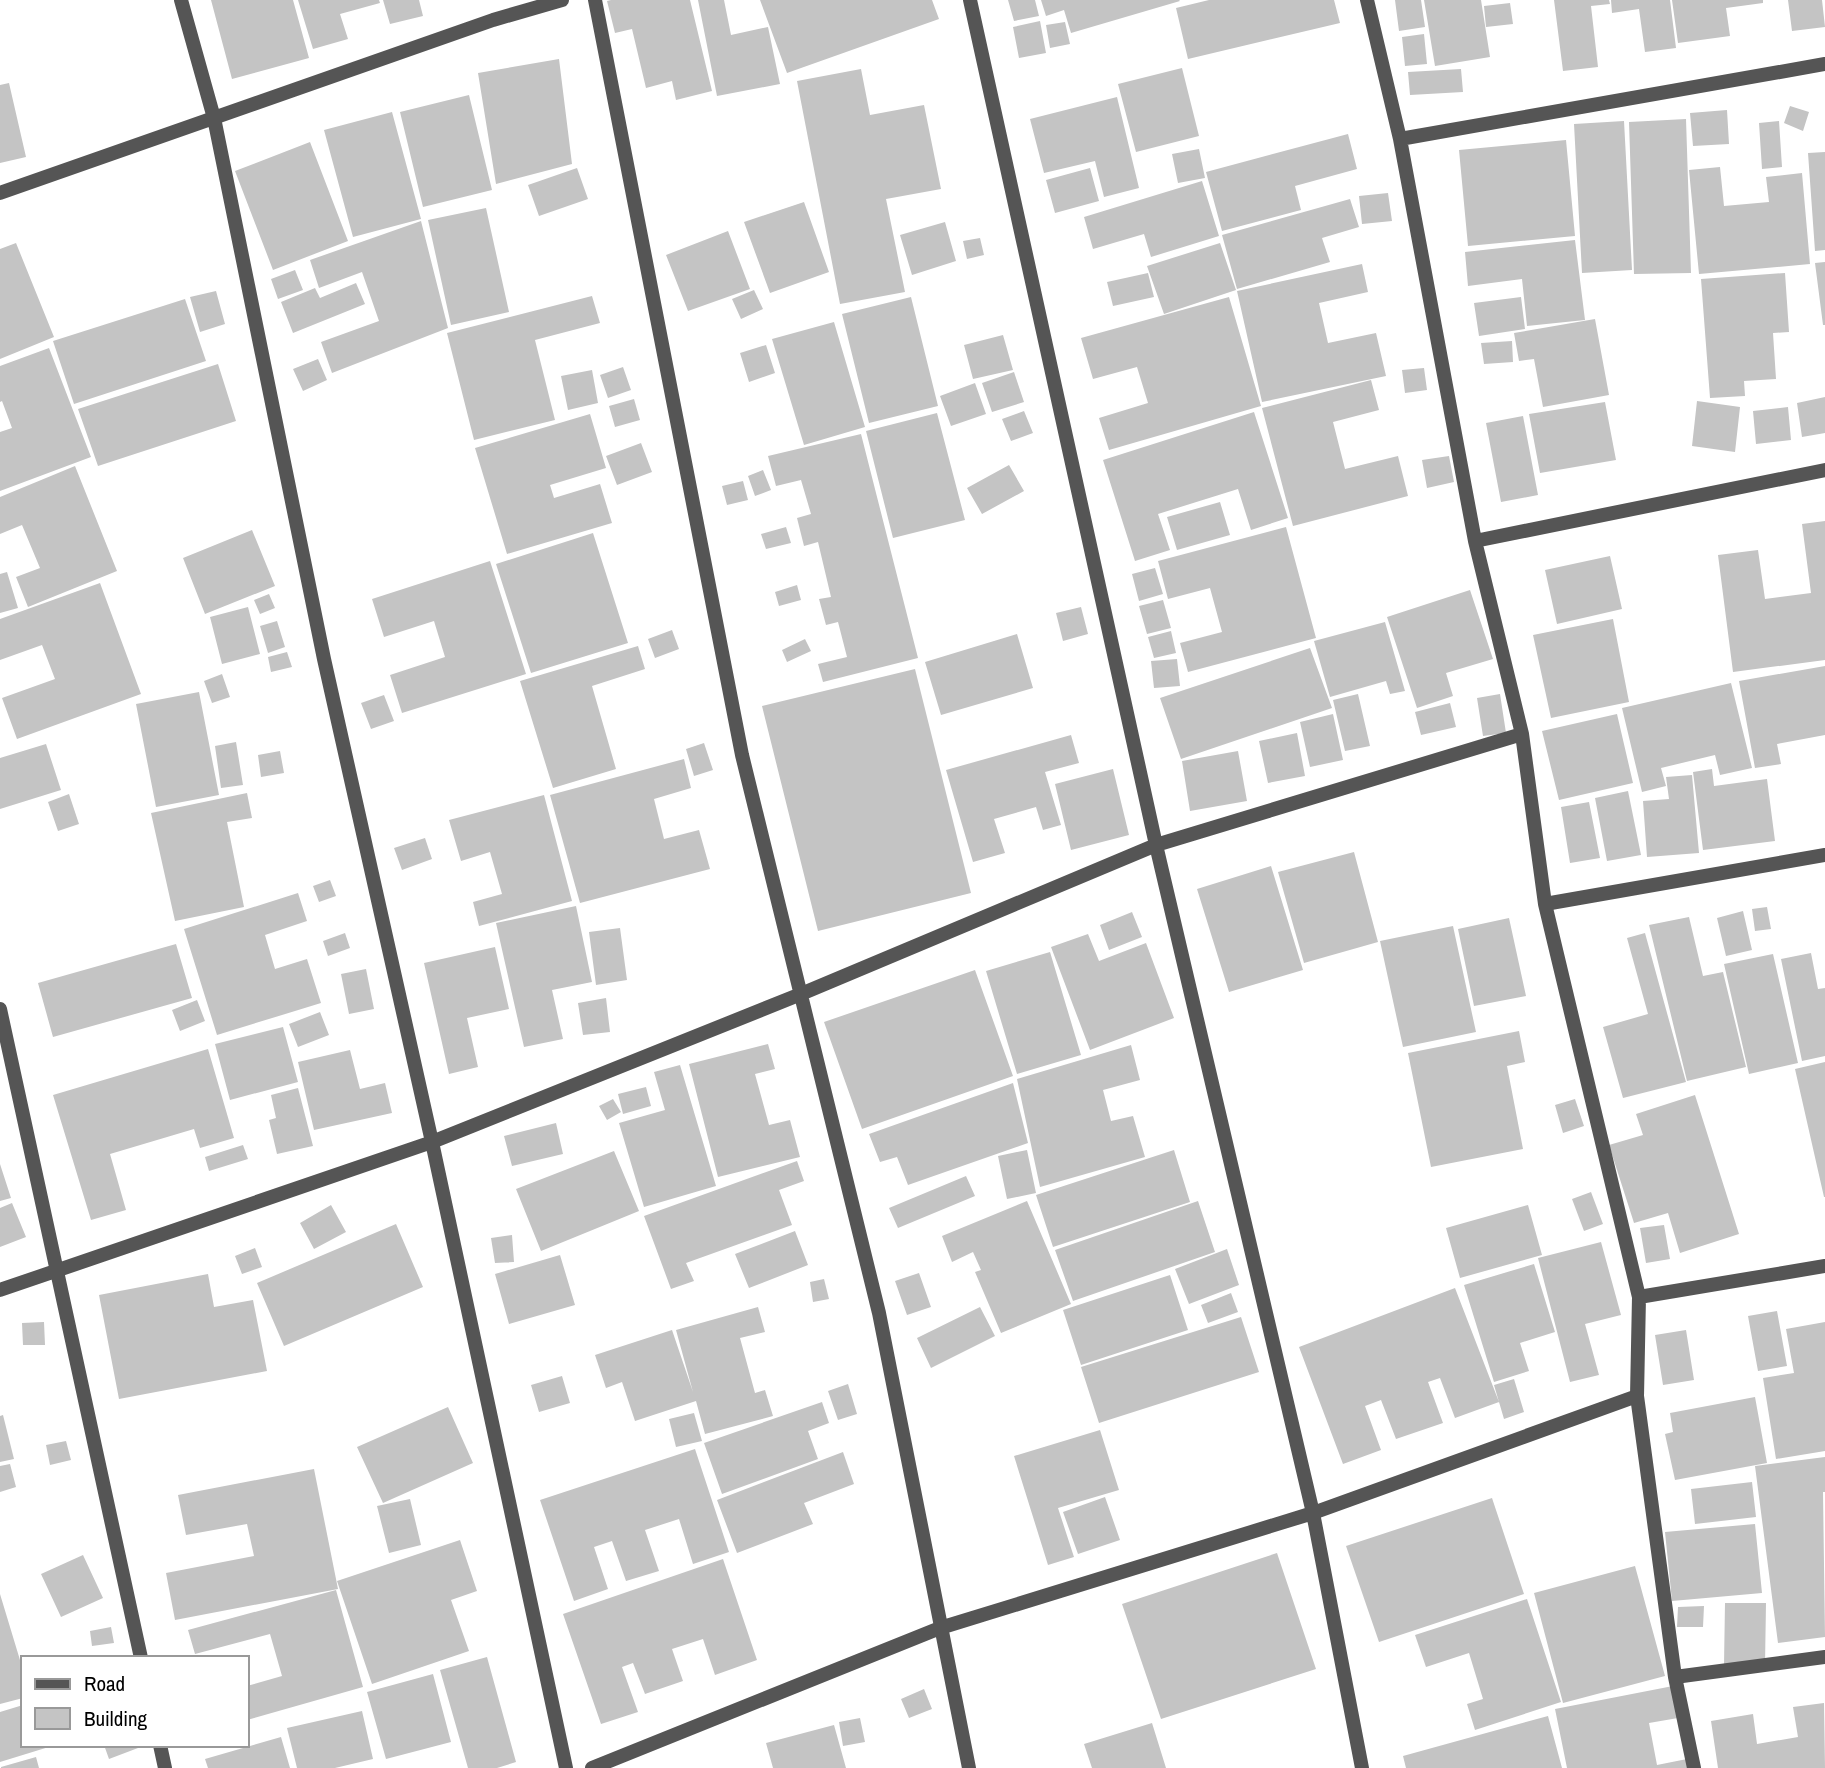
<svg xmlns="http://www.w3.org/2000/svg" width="1825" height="1768" font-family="'Archivo Narrow',sans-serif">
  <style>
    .building { fill: #c4c4c4 }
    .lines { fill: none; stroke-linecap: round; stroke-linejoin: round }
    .minor { stroke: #555; stroke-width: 14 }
  </style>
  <rect width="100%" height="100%" fill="#fff"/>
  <path class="building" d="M211,0H293L309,58L232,79Z
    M298,0H379L380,3L340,14L348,39L313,49Z
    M383,0H419L423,16L390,24Z
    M611,0H690L712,91L676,100L672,81L646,88L632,29L615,33L607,1Z
    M698,0H724L731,35L768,27L780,84L717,96Z
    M760,0H932L939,19L787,73Z
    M1008,0H1035L1039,16L1014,21Z
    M1041,0H1179L1180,1L1071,33L1064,10L1046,16Z
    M1209,0H1334L1340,23L1188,59L1176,8Z
    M1395,0H1421L1425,27L1399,31Z
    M1424,0H1481L1490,57L1435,66Z
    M1554,0H1609L1610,4L1591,6L1598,67L1563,71Z
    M1611,0H1670L1676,48L1645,52L1639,9L1612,13Z
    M1672,0H1763V3L1726,8L1730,36L1678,43Z
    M1788,0H1822L1825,27L1792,31Z
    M1510,3L1513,24L1486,27L1484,6Z
    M1040,21L1046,53L1019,58L1013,27Z
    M1065,22L1070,44L1050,48L1046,25Z
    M1424,34L1427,64L1405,66L1402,37Z
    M559,59L572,164L496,184L478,73Z
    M1182,68L1199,136L1136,152L1118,84Z
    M861,69L870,115L924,105L941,189L886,199L905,292L840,304L797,81Z
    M1461,69L1463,92L1410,95L1408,72Z
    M9,83L26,157L0,163V85Z
    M469,95L492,190L423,207L400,112Z
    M1117,97L1139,188L1104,197L1095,161L1044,173L1030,119Z
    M1790,106L1809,112L1803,131L1784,123Z
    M1727,110L1729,144L1693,146L1690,113Z
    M392,112L421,219L353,237L324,130Z
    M1686,119L1691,273L1634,274L1629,122Z
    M1624,121L1632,270L1582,273L1574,124Z
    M1779,121L1782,167L1762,169L1759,123Z
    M1348,134L1357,169L1295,186L1301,210L1222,231L1206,172Z
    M1566,140L1575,236L1468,246L1459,150Z
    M310,142L348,241L273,270L235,171Z
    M1199,149L1205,178L1178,183L1172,154Z
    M1825,152V250L1815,251L1808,153Z
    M1720,167L1724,206L1769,202L1766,177L1802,173L1810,264L1699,274L1689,170Z
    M577,168L588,199L539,216L528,185Z
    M1090,168L1099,201L1055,213L1046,180Z
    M1202,181L1219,236L1151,257L1144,234L1093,249L1084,217Z
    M1388,193L1392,221L1362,224L1359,196Z
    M1350,199L1359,227L1322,238L1330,262L1237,289L1222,235Z
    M804,202L829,272L770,293L744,222Z
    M486,208L509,312L451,325L428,220Z
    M421,221L448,328L332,373L321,342L379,321L362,272L319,288L310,260Z
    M945,222L956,261L912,275L900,235Z
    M728,231L750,289L688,311L666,255Z
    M980,238L984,255L967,259L963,241Z
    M1575,240L1585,320L1527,326L1522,279L1468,286L1465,252Z
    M16,243L54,337L0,359V249Z
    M1220,243L1236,290L1164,314L1147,266Z
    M1825,262V325H1823L1815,263Z
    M1362,264L1368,292L1319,303L1328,343L1376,333L1386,376L1262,402L1237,291Z
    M295,270L303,290L278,299L271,279Z
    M1148,273L1154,297L1113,306L1107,282Z
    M1785,273L1789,332L1773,333L1776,379L1744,381L1745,396L1710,398L1701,279Z
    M356,283L365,304L293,333L281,302L315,288L320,298Z
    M754,290L763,309L741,319L732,299Z
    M216,291L225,324L200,332L190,297Z
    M592,296L600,323L535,340L555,420L474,440L447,333Z
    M911,297L938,406L869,423L842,314Z
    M1229,297L1261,406L1109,450L1099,418L1148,403L1137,367L1093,379L1081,338Z
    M1521,297L1525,329L1479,336L1474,303Z
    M185,299L206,361L74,404L53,341Z
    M1595,319L1609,395L1543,407L1534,359L1519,361L1514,333Z
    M834,322L865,427L804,445L772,339Z
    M1003,335L1013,370L973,379L964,345Z
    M1512,341L1513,362L1484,364L1481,343Z
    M766,345L775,373L749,382L740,353Z
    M49,348L91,457L0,491V432L12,428L2,401L0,402V366Z
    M318,359L327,380L303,391L293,369Z
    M218,364L236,421L98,466L78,409Z
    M623,367L631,390L608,398L600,375Z
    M1424,368L1427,390L1405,393L1402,370Z
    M592,370L598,403L568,410L561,376Z
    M1014,372L1024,402L992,412L982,383Z
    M1371,380L1379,410L1333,422L1345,469L1398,456L1408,496L1293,526L1262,408Z
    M975,383L986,414L951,426L940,396Z
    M1825,397V433L1802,437L1797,403Z
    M634,399L640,420L615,427L609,406Z
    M1697,401L1740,407L1735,452L1692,446Z
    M1605,402L1616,460L1540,473L1529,414Z
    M1788,407L1791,440L1756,444L1753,411Z
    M1024,411L1033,433L1011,441L1002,419Z
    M1254,412L1288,518L1251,530L1238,489L1158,514L1170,550L1135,561L1103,460Z
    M937,413L965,520L893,538L866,431Z
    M590,414L606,468L550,485L554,498L600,484L612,523L507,554L475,448Z
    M1523,416L1538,495L1501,502L1486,423Z
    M861,434L918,658L823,682L818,664L847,657L838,622L826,625L819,599L831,597L818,542L804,546L797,518L811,514L801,480L776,486L768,456Z
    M641,443L652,472L617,485L606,456Z
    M1449,456L1454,482L1427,488L1422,460Z
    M1009,465L1024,491L982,514L967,488Z
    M75,466L117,571L28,607L16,577L40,568L22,525L0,534V497Z
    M763,470L771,490L755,496L748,476Z
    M743,481L748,500L727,505L722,486Z
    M1220,502L1230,535L1177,550L1167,517Z
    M1825,521V660L1733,672L1718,555L1758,550L1765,599L1811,593L1802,524Z
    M786,527L791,543L766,549L761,534Z
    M1286,527L1316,638L1188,672L1180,643L1222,632L1210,588L1168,599L1158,561Z
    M252,530L275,586L205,614L183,558Z
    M593,533L628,643L531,673L496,564Z
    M1610,556L1622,609L1557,624L1545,570Z
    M490,561L526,674L402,713L390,675L445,657L434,621L384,637L372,599Z
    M1155,568L1163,594L1139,601L1132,574Z
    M7,572L18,608L0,613V574Z
    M100,583L141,694L17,739L2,698L55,679L42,645L0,660V619Z
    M797,585L801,600L779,606L775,592Z
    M1470,590L1493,659L1446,673L1453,696L1417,708L1387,617Z
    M269,594L275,608L260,614L254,600Z
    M1163,600L1171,628L1147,634L1139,606Z
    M248,607L260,654L222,664L210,617Z
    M1081,607L1088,634L1063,641L1056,613Z
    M1613,619L1629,702L1551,718L1533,635Z
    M277,621L285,647L268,653L260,626Z
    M1385,622L1405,691L1390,694L1386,681L1330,697L1314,641Z
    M672,630L679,649L655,658L648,639Z
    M1171,631L1176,653L1154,658L1148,637Z
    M1017,634L1033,688L941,715L925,662Z
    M805,639L811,651L787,662L782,650Z
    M638,646L645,669L592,686L616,769L553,788L520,681Z
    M1310,648L1332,708L1181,759L1160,698Z
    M287,652L292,667L271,672L268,657Z
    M1177,659L1180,686L1154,688L1151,661Z
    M1825,666V735L1777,744L1781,764L1755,768L1739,681Z
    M915,669L971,893L818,931L762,706Z
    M222,674L230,697L212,703L204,681Z
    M1731,683L1752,768L1720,775L1715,755L1661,768L1666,786L1642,792L1622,708Z
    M199,692L219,795L156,807L136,704Z
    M1358,694L1370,746L1345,751L1333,700Z
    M1500,694L1506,733L1483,736L1477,698Z
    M384,695L394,721L371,729L361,703Z
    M1450,703L1456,727L1421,735L1415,712Z
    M1333,714L1343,760L1310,767L1300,722Z
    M1617,714L1633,783L1559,800L1542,731Z
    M1297,733L1305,776L1268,783L1259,741Z
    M1071,735L1079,763L1045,772L1061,825L1043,830L1036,807L994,819L1005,853L973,862L946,770Z
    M236,742L243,785L221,788L215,746Z
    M704,743L713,770L694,776L686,749Z
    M46,744L61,790L0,809V758Z
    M280,751L284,773L261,777L258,755Z
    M1238,751L1247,801L1190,811L1182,761Z
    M684,759L691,788L654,799L664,839L699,830L710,869L580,903L550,795Z
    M1113,769L1129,835L1071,850L1055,784Z
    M1712,769L1714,786L1767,779L1775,841L1703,850L1693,772Z
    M1692,775L1699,853L1647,857L1643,801L1669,799L1666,777Z
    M1628,791L1641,855L1607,861L1595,798Z
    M247,793L252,818L227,822L244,907L175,921L151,813Z
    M69,794L79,824L58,831L48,802Z
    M544,795L572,901L479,926L473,902L502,894L490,852L461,861L449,820Z
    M1589,802L1600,858L1570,863L1561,807Z
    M425,838L432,859L402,870L394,848Z
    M1354,852L1378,942L1304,963L1278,872Z
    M1271,866L1303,970L1229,992L1197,889Z
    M330,880L336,896L319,902L313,886Z
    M298,893L307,921L265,935L275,969L307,959L321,1003L217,1035L184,929Z
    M576,906L592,982L552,990L563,1039L524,1047L496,923Z
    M1767,907L1771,929L1755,931L1752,909Z
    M1743,911L1752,950L1726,956L1717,918Z
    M1132,912L1142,937L1109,950L1100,925Z
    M1689,917L1703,976L1723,972L1746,1067L1687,1081L1649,925Z
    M1509,918L1526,996L1474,1006L1458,929Z
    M1453,926L1476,1032L1403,1047L1380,941Z
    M620,928L627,980L596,985L589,932Z
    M345,933L350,948L328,956L323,941Z
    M1645,933L1686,1082L1623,1098L1603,1027L1648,1014L1627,938Z
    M1088,934L1099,961L1146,943L1174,1018L1090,1050L1051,947Z
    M176,944L192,998L53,1037L38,983Z
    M495,947L509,1009L467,1018L478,1067L449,1074L424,963Z
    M1050,952L1081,1055L1017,1074L986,971Z
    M1811,953L1818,989L1825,988V1056L1802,1061L1781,959Z
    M1773,954L1798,1063L1749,1074L1724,964Z
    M366,969L374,1009L349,1014L341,974Z
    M975,970L1013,1076L862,1129L824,1022Z
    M606,998L610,1032L583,1035L578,1003Z
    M197,1000L205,1021L180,1031L172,1010Z
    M320,1012L329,1035L298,1047L289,1024Z
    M283,1027L298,1082L230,1100L215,1044Z
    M1519,1031L1525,1062L1507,1066L1523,1149L1431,1167L1408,1053Z
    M768,1044L775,1069L755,1074L769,1125L790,1120L800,1157L718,1177L689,1064Z
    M1131,1045L1140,1080L1103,1090L1111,1121L1133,1116L1145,1157L1040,1187L1017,1079Z
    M208,1049L234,1138L200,1148L194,1129L110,1154L126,1210L91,1220L53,1095Z
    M350,1050L360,1089L385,1083L392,1113L314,1130L298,1062Z
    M1825,1062V1197H1824L1795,1069Z
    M680,1065L716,1186L644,1207L619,1123L665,1110L654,1072Z
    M1013,1083L1028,1143L908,1185L897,1157L880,1162L869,1134Z
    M646,1087L651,1106L623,1114L618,1094Z
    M298,1088L313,1146L277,1154L269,1120L276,1118L271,1095Z
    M1695,1095L1739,1234L1680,1253L1668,1213L1634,1223L1609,1145L1643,1135L1636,1114Z
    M613,1099L621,1112L607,1120L599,1106Z
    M1575,1099L1584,1126L1563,1133L1555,1105Z
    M556,1123L563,1154L512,1166L504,1136Z
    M243,1145L248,1159L209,1171L205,1157Z
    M1027,1150L1036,1193L1007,1199L998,1156Z
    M1174,1150L1190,1202L1053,1247L1036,1195Z
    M614,1151L639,1211L541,1251L516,1189Z
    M797,1161L804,1181L779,1190L792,1225L686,1263L694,1281L671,1289L644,1216Z
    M0,1164L11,1198L0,1201Z
    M966,1176L975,1196L898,1228L889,1208Z
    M1591,1192L1603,1224L1584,1231L1572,1199Z
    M1027,1201L1071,1304L1001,1333L975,1272L981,1270L973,1252L952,1262L942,1236Z
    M1198,1201L1215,1252L1073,1301L1055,1250Z
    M12,1203L26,1237L0,1247V1208Z
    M331,1205L346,1232L314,1249L300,1223Z
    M1528,1205L1542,1255L1460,1278L1446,1228Z
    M396,1224L423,1287L284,1346L257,1283Z
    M1664,1225L1670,1259L1646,1263L1640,1228Z
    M795,1231L808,1265L749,1288L735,1254Z
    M512,1235L514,1262L495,1263L491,1238Z
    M1601,1242L1621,1315L1585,1324L1599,1375L1570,1382L1538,1258Z
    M255,1248L262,1267L242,1274L235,1256Z
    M1227,1249L1239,1285L1189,1304L1175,1269Z
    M560,1255L575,1305L509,1324L495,1274Z
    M1534,1264L1555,1332L1520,1343L1529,1371L1494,1382L1464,1285Z
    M919,1273L931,1307L907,1315L895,1281Z
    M208,1274L214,1307L253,1300L267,1371L119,1399L99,1295Z
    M1170,1275L1188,1330L1081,1365L1063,1310Z
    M824,1279L829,1299L813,1302L810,1282Z
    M1455,1288L1499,1402L1455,1418L1440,1378L1428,1382L1443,1423L1396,1439L1381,1400L1365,1406L1381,1450L1343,1464L1299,1347Z
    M1231,1293L1238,1312L1208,1323L1201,1305Z
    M758,1307L765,1332L740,1338L755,1393L765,1390L773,1416L705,1434L696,1401L635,1421L622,1382L606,1388L595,1355L672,1330L693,1392L676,1330Z
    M980,1307L995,1336L931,1368L917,1338Z
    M1777,1311L1787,1366L1758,1371L1748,1316Z
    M1241,1317L1259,1372L1099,1423L1081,1367Z
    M44,1322L45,1345H23L22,1323Z
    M1825,1322V1451L1776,1459L1763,1378L1794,1373L1786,1329Z
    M1686,1330L1694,1380L1663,1385L1655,1335Z
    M562,1376L570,1403L539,1412L531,1385Z
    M1514,1379L1524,1412L1504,1419L1494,1385Z
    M848,1384L857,1414L838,1420L828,1391Z
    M1755,1397L1767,1463L1675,1480L1665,1434L1673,1432L1670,1413Z
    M822,1402L829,1423L808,1431L818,1459L722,1494L704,1443Z
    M448,1407L473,1463L383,1503L357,1447Z
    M694,1413L702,1441L676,1447L669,1419Z
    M3,1415L14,1459L0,1462V1416Z
    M1100,1430L1119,1490L1058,1508L1074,1557L1048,1565L1014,1456Z
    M66,1441L71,1460L50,1465L46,1445Z
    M695,1449L729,1552L693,1564L679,1519L645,1530L659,1571L626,1581L612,1541L594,1547L608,1589L574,1601L540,1500Z
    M843,1452L854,1484L804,1503L813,1524L737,1553L717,1500Z
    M1825,1457V1492H1823L1825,1637L1778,1643L1755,1466Z
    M10,1464L16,1487L0,1492V1466Z
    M314,1469L338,1589L175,1620L166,1573L254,1556L247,1524L186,1535L178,1495Z
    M1752,1482L1756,1517L1695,1524L1691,1489Z
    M1105,1497L1120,1540L1078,1554L1063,1512Z
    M1492,1498L1524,1594L1379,1642L1346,1546Z
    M410,1499L421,1545L389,1553L377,1506Z
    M1755,1524L1762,1593L1672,1601L1665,1532Z
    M460,1540L477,1591L451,1600L469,1651L372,1684L337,1581Z
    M1277,1553L1316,1669L1161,1719L1122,1604Z
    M83,1555L103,1598L61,1617L41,1574Z
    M723,1559L757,1660L715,1675L703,1639L672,1649L683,1681L645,1694L633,1663L622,1667L638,1712L601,1724L563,1614Z
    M1635,1566L1665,1676L1563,1703L1534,1593Z
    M336,1590L363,1687L247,1720V1686L282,1676L270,1634L195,1654L188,1630Z
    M0,1594L23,1670V1698L0,1704Z
    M1527,1599L1561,1702L1475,1730L1467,1704L1483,1699L1469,1653L1426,1667L1415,1635Z
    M1725,1603H1766L1765,1665H1724Z
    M1704,1606L1703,1627H1677L1678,1607Z
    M111,1627L114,1643L92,1646L90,1631Z
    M487,1657L516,1762L497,1768H468L440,1670Z
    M433,1674L451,1742L386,1759L367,1692Z
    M1673,1686L1678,1718L1649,1723L1657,1765L1687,1759L1689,1768H1567L1555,1709Z
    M924,1689L932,1709L909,1718L901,1699Z
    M1824,1703L1825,1768H1718L1711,1721L1753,1714L1757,1744L1798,1737L1793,1707Z
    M23,1705V1745L52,1746L0,1762V1712Z
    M362,1711L373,1759L335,1768H297L287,1728Z
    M1548,1716L1562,1768H1406L1403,1756Z
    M860,1718L865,1742L843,1746L839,1722Z
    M1152,1723L1166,1768H1092L1084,1744Z
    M834,1725L846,1768H773L766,1743Z
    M281,1737L290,1768H208L205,1759Z
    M104,1745H137L138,1748L109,1759Z
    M36,1757L39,1768H1V1767Z"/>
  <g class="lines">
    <path class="minor" d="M181,0L214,118L324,659L432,1142L566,1768
      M595,0L742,755L879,1313L969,1768
      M970,0L1156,845L1313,1513L1362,1768
      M1367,0L1400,139L1475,541L1522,734L1545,904L1639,1297L1637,1396L1675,1677L1694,1768
      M1400,139L1825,64
      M0,193L493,20L562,0
      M1475,541L1825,470
      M1545,904L1825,855
      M0,1009L141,1658
      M0,1290L432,1142L801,994L1156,845L1522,734
      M1639,1297L1825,1266
      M1675,1677L1825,1657
      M160,1745L165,1768
      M592,1768L940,1628L1313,1513L1637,1396"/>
  </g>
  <rect x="21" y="1656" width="228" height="91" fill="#ffffff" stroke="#999999" stroke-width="2"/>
  <rect x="35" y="1679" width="35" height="10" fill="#555555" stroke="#999999" stroke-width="2"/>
  <text x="84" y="1691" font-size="21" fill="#000000">Road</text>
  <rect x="35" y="1708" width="35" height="21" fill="#c4c4c4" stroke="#999999" stroke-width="2"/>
  <text x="84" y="1726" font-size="21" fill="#000000">Building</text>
</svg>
